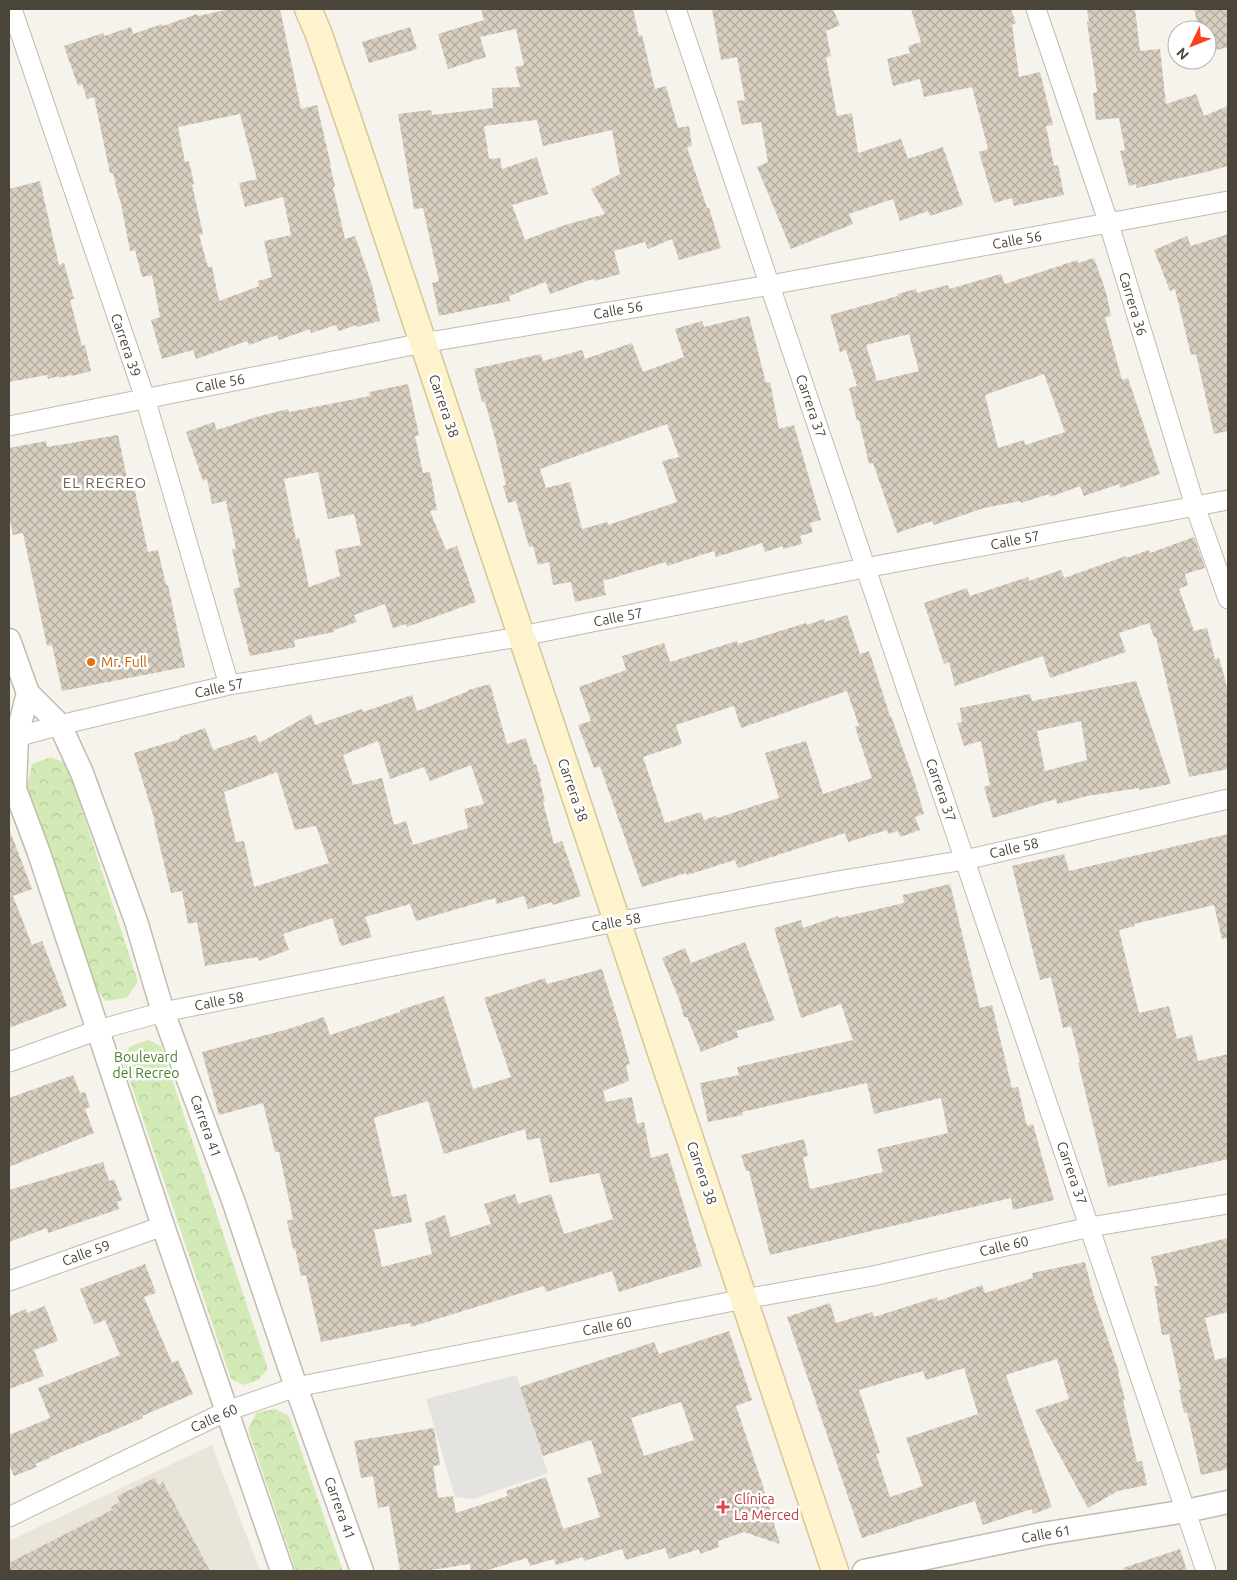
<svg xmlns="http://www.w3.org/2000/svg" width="1237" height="1580" font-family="Ubuntu,sans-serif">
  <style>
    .residential { fill: #eae5da }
    .forest { fill: url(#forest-crowns) }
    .parking { fill: #e5e3e0 }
    .building { fill: url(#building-cross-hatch); fill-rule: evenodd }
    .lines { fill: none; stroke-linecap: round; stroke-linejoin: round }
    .minor-casing { stroke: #c2bbae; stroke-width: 21 }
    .tertiary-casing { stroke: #c2bbae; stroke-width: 25 }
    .secondary-casing { stroke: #d6c79b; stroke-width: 29 }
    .minor { stroke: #fff; stroke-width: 19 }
    .tertiary { stroke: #fff; stroke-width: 22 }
    .secondary { stroke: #fff3cd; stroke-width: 26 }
    .food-dot { fill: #e8710a; stroke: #fff; stroke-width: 2 }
    .health-dot { fill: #e0444e; stroke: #fff; stroke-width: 2 }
    .labels { text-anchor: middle; stroke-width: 5; stroke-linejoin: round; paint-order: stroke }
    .street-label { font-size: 14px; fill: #4b4439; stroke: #fff }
    .food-label { font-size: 14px; fill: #c56008; stroke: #fff; text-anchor: start }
    .park-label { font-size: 14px; fill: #4a7f2a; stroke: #fff }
    .health-label { font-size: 14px; fill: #be3a42; stroke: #fff; text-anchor: start }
    .neighbourhood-label { font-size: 15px; letter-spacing: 1px; fill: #6e6250; stroke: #fff }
  </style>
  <defs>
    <pattern id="forest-crowns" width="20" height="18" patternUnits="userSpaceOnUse" patternTransform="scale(1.25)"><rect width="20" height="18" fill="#d2eab5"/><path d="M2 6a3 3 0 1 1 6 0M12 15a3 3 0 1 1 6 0" fill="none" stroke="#b6ca9c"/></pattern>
    <pattern id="building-cross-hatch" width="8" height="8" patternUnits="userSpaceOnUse" patternTransform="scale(1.25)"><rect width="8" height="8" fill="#d8cfc1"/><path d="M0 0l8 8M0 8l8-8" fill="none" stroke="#b1aa9e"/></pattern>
  </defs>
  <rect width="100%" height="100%" fill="#f6f3ec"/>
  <path class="residential" d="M212,1445L260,1571H9V1541Z"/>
  <path class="forest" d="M51,757L67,764L138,982L126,998L106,1001L96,989L27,786L32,764Z
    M148,1040L161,1046L268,1369L258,1380L244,1385L231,1379L124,1063L129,1047Z
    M275,1409L289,1416L343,1571H296L248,1429L256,1413Z"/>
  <path class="parking" d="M517,1375L520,1387L548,1473L474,1499L455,1497L426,1399Z"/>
  <path class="building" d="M230,9H280L301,109L317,105L331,166H330L335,186L333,187L345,239L355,236L372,285L380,321L357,327L356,325L339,331L336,325L311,333L310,329L279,340L277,335L249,345L247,341L196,359L193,350L162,359L151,320L160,317L152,275L142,277L135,250L130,251L120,199H119L113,173H110L94,97L87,99L82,84L78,86L64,46L103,33L104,36L131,27L133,34L162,24L163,26L197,14L198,16ZM240,114L257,179L239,183L245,207L283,197L291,235L264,241L272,277L258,281L259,286L219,301L212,267H208L199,235L203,234L192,185L194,184L189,161L185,162L178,127Z
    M481,9H633L639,36L642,35L655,89L666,86L678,128L689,126L692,146L687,147L707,208H709L721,248L679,260L672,239L648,249L645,242L614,251L620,274L594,281L593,279L550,294L546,282L509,296L510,301L439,316L432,283L439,281L423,208L414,209L398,114L431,110L432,115L493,108L492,88L520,87L515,67L524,65L516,29L480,37L486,57L448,69L438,34L484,20ZM537,120L543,146L612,130L620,174L591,189L605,214L565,225L525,240L512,205L548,194L537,157L502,169L500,158L489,159L484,126Z
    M712,9H833L840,25L826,31L831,56L826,57L837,116L852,113L858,153L901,139L908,159L943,147L963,205L930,216L928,211L900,221L893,199L849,214L853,224L791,249L757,167L768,162L761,122L742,125L737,101L745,100L737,57L721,60Z
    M911,9H1011L1016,23L1012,25L1019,77L1040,72L1053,125L1046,126L1054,166L1058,165L1064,195L1014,206L1012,198L994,203L979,152L988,149L972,87L924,97L920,79L893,86L887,59L910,53L908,46L921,42Z
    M1087,9H1135L1140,51L1160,49L1166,104L1196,94L1204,116L1228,106V166L1206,172L1137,188L1136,184L1129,186L1120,151L1125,150L1119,118L1096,120L1093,93L1097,92L1087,22H1089Z
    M1194,9H1228V47L1209,52L1207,30H1199Z
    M410,27L417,49L369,63L362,42Z
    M40,181L59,265L64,263L74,299L70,300L82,346L85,345L91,371L72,376L71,375L59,378V376L48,379L47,375L9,382V189Z
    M1228,234V431L1214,434L1196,354L1191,355L1175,289L1170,291L1154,250L1187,236L1191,246Z
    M1094,258L1106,292L1111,316L1105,317L1122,380L1128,378L1160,474L1120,488L1119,484L1084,496L1080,486L1050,497L1049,494L1021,503L1020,501L984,508L934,525L932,521L897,533L873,463L869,464L859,420L857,421L849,388L857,386L846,350L840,352L830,315L898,296L897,294L916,289L917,293L948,285L949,289L1001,274L1005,284L1077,260L1078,263ZM909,334L919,371L877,381L866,345ZM1044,374L1065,432L1025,445L1024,440L998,448L985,395Z
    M749,316L766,383L770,382L779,429L794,425L821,520L810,523L813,532L800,536L802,544L783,549V546L765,552L762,543L716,557L714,551L667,566L666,562L603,581L606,595L575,602L571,582L553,585L549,562L538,565L533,546L529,547L516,501L508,503L503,486L506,485L495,438L485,402H482L474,369L541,354L543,361L582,350L585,359L632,343L643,372L684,357L675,329L702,321L704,327ZM667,424L679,457L662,461L677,502L608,525L607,522L582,529L570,482L546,488L540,469Z
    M408,384L419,435L415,436L423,473L430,472L437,510L430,511L446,550L457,546L476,602L407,627L406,624L393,628L385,604L354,615L357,622L334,630V632L294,640L295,647L250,656L233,589L240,587L232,549H236L226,501L212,504L207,479L203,481L186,432L214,422L217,430L256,417L288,409L289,412L370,396L369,392ZM318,472L328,519L354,514L361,545L335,550L340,576L309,587L299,538L296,539L284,479Z
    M118,435L127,478L132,477L148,552L158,550L166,585H168L185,667L62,691L52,645L47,646L23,533L13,535L9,515V448L46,441L47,447Z
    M1194,537L1205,568L1185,574L1188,585L1179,589L1194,631L1207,628L1215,659L1219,658L1225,679L1228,693V769L1189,777L1156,637H1154L1149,623L1119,633L1126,652L1050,678L1043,656L955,686L949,662L944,664L924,603L967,588L970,596L1028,577L1029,581L1061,570L1064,578L1126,556V558L1149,550L1150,553Z
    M847,615L860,654L869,651L890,716H891L915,783L924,814L915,817L920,830L900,837L898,831L888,834L887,830L848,842L845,833L738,868L735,860L687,875L686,873L642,887L600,766L594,768L578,725L591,721L579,687L626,670L622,656L664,643L670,662L737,641L738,644L806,623L807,625L824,619L825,622ZM847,691L859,726L855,727L872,778L823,794L806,741L765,753L779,798L717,818L716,816L704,820L701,812L665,823L643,757L682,744L676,725L734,706L741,728Z
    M1136,681L1171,784L1139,790V788L1087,796L1057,804L1056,799L993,818L984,787L990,785L981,741L964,746L957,723L962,722L960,708L1030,694L1032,701ZM1081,721L1087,760L1045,771L1037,731Z
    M490,684L507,744L526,738L534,765L536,764L541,781L540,782L545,801L543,802L554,844L562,841L581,896L553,905L552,902L528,909L524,896L497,904L495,898L416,921L410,904L365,917L372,937L341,946L332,918L283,934L289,950L259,961L258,957L205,966L197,922L188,924L182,891L171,893L154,822L155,821L134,753L180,739L179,737L205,728L213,750L256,735L259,743L311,714L315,725L362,709L363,712L412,695L417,711L469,691L468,690ZM378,741L390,779L424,767L430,781L471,765L484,804L464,809L468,828L413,845L406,821L394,825L382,778L353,785L343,755ZM277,772L295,830L316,826L329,863L254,887L244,841L236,842L224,792Z
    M10,831L32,889L13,896L32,945L42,941L67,1006L9,1028Z
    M1228,834V938L1222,939L1214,905L1134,924L1135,926L1119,930L1139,1013L1169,1006L1177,1039L1192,1035L1198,1061L1228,1054V1159L1108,1187L1078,1062H1080L1071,1026L1063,1028L1051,977L1040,980L1012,866L1064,854L1069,871Z
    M950,884L980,1008L992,1005L1012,1088L1018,1087L1027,1126L1033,1124L1054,1200L1013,1210L1011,1198L770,1255L749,1171H746L741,1155L804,1139L808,1156L803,1157L810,1189L883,1172L877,1149L948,1133L941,1098L874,1114L867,1083L742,1112L743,1115L708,1122L700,1083L739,1075L737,1067L853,1040L841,1004L801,1018L774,928L801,920L803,928L838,916L839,918L904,903L903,895Z
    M745,942L775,1020L736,1031L739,1037L701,1052L687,1017H684L679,999L662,958L685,948L691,963Z
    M602,969L619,1024L630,1064L626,1065L629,1081L603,1091L606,1102L632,1097L637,1124L644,1122L651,1158L668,1153L702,1266L619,1292L612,1271L546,1292L544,1286L411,1327L410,1323L321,1342L306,1275L301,1276L295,1248L293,1249L287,1221L293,1219L279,1152H275L263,1103L219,1115L202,1052L292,1028L324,1017L330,1035L400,1012V1010L444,996L473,1089L511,1077L484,998L545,978L547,984ZM428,1101L444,1154L525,1129L527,1140L540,1138L550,1183L599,1173L613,1219L564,1234L551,1194L518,1204L515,1194L484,1204L491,1224L451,1237L445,1215L425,1223L432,1254L382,1267L374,1230L412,1222L406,1194L392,1197L374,1118Z
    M73,1075L80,1093L85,1092L90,1107L85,1109L94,1133L9,1167V1098Z
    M103,1162L109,1181L114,1179L122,1200L117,1202L119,1209L48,1233L47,1228L9,1242V1190Z
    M1228,1238V1312L1205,1318L1215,1360L1228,1357V1469L1201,1475L1187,1412L1184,1413L1179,1390H1181L1169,1334L1162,1335L1154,1286H1158L1151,1257Z
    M1085,1262L1093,1294L1119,1372L1118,1373L1125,1400L1123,1401L1137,1462L1142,1461L1147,1485L1118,1491L1088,1508L1035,1410L1069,1399L1057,1359L1006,1375L1052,1507L1033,1514L1032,1509L983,1525L975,1501L862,1538L787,1317L830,1303L836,1323L872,1312L874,1317L937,1297L938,1301L982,1285L985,1293L1033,1278L1032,1273ZM964,1368L978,1414L906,1438L923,1486L890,1497L876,1454L880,1453L859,1390L923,1371L926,1380Z
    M145,1264L156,1293L144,1297L172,1363L178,1360L193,1394L142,1416L143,1418L50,1457V1458L35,1464L37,1467L14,1476L9,1464V1435L50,1418L38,1388L120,1355L105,1320L94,1324L80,1289Z
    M45,1306L58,1341L34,1350L44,1376L9,1389V1316L26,1309L27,1313Z
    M729,1331L752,1400L736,1406L762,1483L780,1544L744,1532L718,1541L719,1547L700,1554L699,1549L669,1559L665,1548L626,1560L622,1549L584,1561L583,1557L556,1565L554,1559L530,1566L527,1558L484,1571H471L470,1564L425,1571H400L389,1506L378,1508L373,1476L361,1478L354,1441L434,1428L440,1465L433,1466L438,1498L453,1496L456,1513L508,1496L506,1491L546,1477L563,1529L600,1517L587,1478L602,1473L591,1440L543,1456L520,1387L654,1342L659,1354ZM681,1402L694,1440L644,1456L631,1418Z
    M155,1478L158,1485L163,1482L210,1571H9V1563L112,1510L111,1507L120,1502L117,1496Z
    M1180,1549L1187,1571H1124L1123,1568Z"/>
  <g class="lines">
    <g class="minor-casing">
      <path id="minor" d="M12,9L145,398L229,685
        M676,9L1206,1571
        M1036,9L1109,224L1195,506L1228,599
        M9,426L423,343L770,285L1228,201
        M9,739L60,725L229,685L507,639L854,570L1228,500
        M9,1062L98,1030L163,1012L600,925L843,880L965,860L1228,799
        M9,1281L163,1226
        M9,1517L227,1411L296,1387L744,1299L873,1276L1090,1227L1228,1204"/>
    </g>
    <g class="tertiary-casing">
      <path id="tertiary" d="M9,640L28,693L60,725L82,773L136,921L163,1012L234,1203L296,1387L362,1571
        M28,693L17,736L15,789L39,853L163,1226L282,1571
        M864,1571L1042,1534L1186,1511L1228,1502"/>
    </g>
    <g class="secondary-casing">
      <path id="secondary" d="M308,9L318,32L350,125L835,1571"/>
    </g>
    <use href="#minor" class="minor"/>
    <use href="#tertiary" class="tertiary"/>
    <use href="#secondary" class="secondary"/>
  </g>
  <circle class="food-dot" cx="91" cy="662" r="5"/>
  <path class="health-dot" d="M720.5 1499.5h5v5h5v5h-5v5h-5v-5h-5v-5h5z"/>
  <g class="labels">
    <g class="street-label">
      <text transform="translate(1017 240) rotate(-10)" y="5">Calle 56</text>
      <text transform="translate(1133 304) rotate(73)" y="5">Carrera 36</text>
      <text transform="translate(618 310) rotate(-10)" y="5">Calle 56</text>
      <text transform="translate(126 345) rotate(71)" y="5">Carrera 39</text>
      <text transform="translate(220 383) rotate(-11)" y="5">Calle 56</text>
      <text transform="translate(444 406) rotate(71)" y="5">Carrera 38</text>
      <text transform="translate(811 406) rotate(71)" y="5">Carrera 37</text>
      <text transform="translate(1015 540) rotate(-11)" y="5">Calle 57</text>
      <text transform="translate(618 617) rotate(-11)" y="5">Calle 57</text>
      <text transform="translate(219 688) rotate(-12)" y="5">Calle 57</text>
      <text transform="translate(573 790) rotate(71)" y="5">Carrera 38</text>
      <text transform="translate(941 790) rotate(71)" y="5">Carrera 37</text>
      <text transform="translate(1014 848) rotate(-13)" y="5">Calle 58</text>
      <text transform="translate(616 922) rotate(-11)" y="5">Calle 58</text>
      <text transform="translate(219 1001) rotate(-11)" y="5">Calle 58</text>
      <text transform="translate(206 1126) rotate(70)" y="5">Carrera 41</text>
      <text transform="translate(702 1173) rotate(71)" y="5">Carrera 38</text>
      <text transform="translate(1072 1173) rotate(71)" y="5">Carrera 37</text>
      <text transform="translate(1004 1246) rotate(-13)" y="5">Calle 60</text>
      <text transform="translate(86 1253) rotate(-20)" y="5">Calle 59</text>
      <text transform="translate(607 1326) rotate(-11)" y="5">Calle 60</text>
      <text transform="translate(214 1418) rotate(-24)" y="5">Calle 60</text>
      <text transform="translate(340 1508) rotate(70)" y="5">Carrera 41</text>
      <text transform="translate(1046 1534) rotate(-10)" y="5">Calle 61</text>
    </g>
    <g class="food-label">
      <text x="101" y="667">Mr. Full</text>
    </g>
    <g class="park-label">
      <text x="146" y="1062">Boulevard<tspan x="146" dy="16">del Recreo</tspan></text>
    </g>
    <g class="health-label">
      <text x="734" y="1504">Clínica<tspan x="734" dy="16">La Merced</tspan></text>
    </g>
    <g class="neighbourhood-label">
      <text x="105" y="488">EL RECREO</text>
    </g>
  </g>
  <rect width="1237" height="1580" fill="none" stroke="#4b4439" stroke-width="20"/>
  <g transform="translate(1192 45) rotate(227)"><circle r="24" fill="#ffffff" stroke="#b7b4b0"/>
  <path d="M0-4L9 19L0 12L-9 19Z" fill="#fc3f1d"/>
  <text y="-8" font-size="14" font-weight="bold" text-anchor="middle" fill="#4b4439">N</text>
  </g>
</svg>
